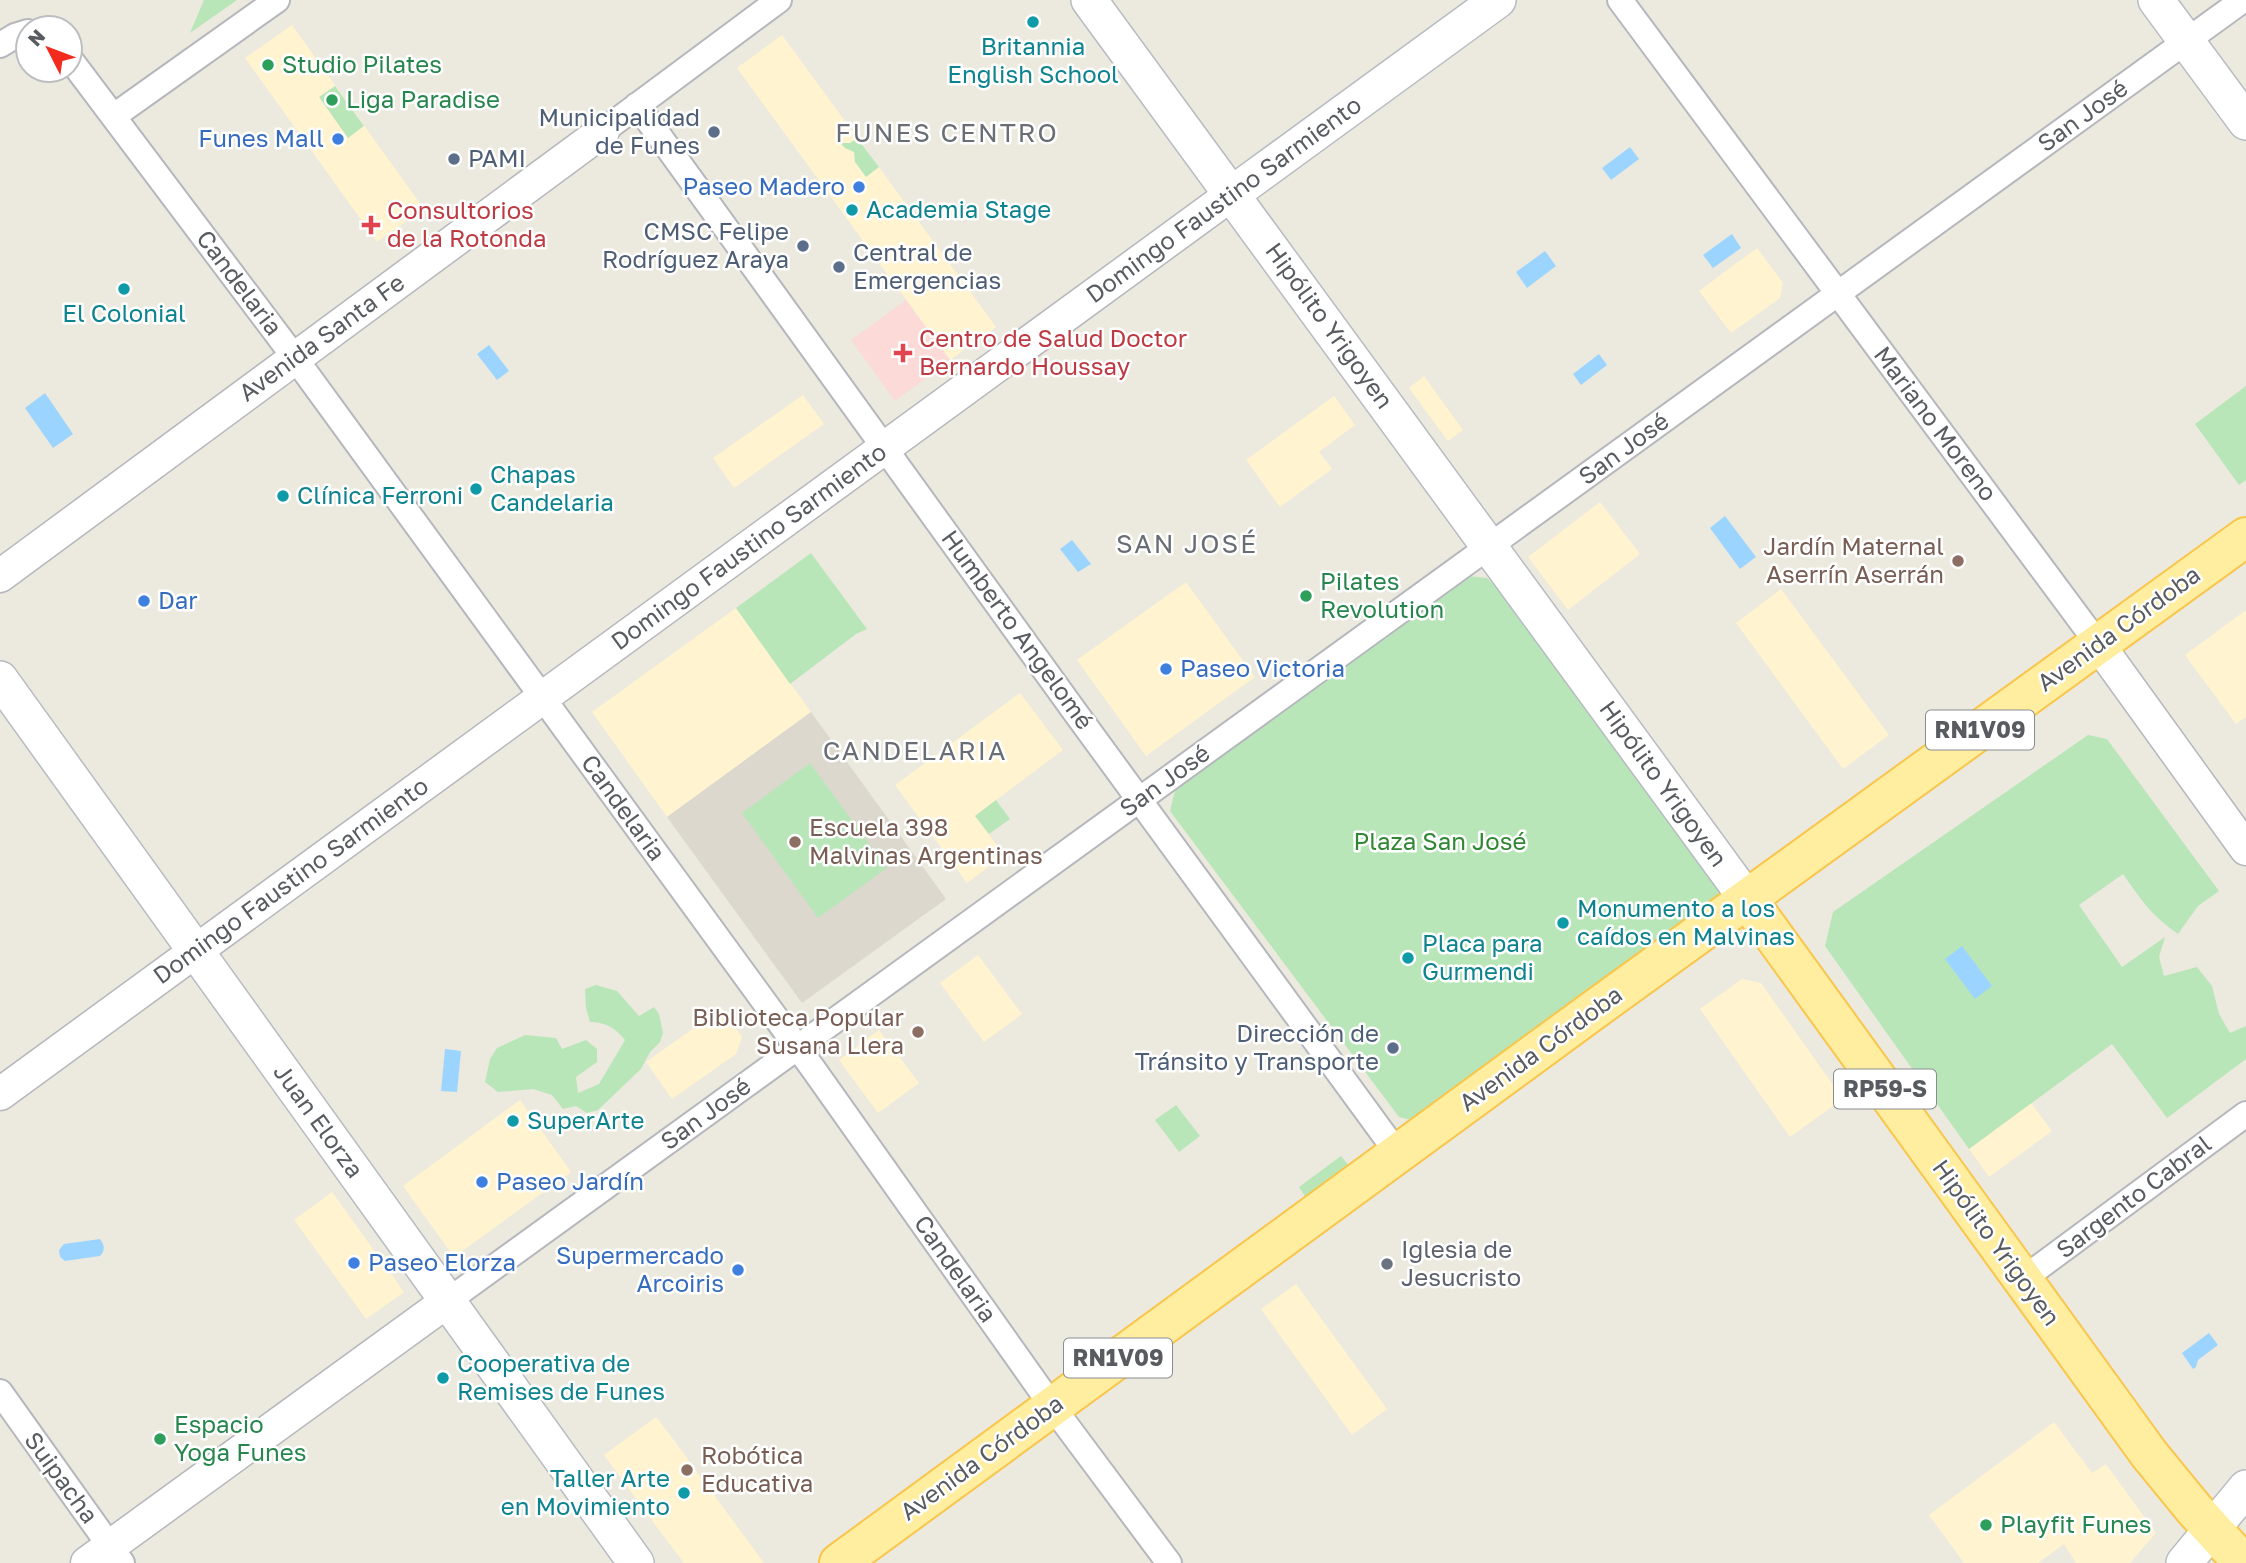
<svg xmlns="http://www.w3.org/2000/svg" width="2246" height="1563" font-family="'Golos Text',sans-serif">
  <style>
    .commercial { fill: #fff3d0 }
    .education { fill: #dcd8cd }
    .medical { fill: #fcdad7 }
    .green { fill: #b9e6b8 }
    .water { fill: #9bd5ff }
    .lines { fill: none; stroke-linecap: round; stroke-linejoin: round }
    .minor-casing { stroke: #b5b7bd; stroke-width: 28 }
    .tertiary-casing { stroke: #b5b7bd; stroke-width: 35 }
    .secondary-casing { stroke: #b7bbc2; stroke-width: 38 }
    .primary-casing { stroke: #f9c54b; stroke-width: 42 }
    .minor { stroke: #fff; stroke-width: 24 }
    .tertiary { stroke: #fff; stroke-width: 32 }
    .secondary { stroke: #fff; stroke-width: 35 }
    .primary { stroke: #ffeea0; stroke-width: 38 }
    .culture-dot { fill: #0f9aa8; stroke: #fff; stroke-width: 2.5 }
    .leisure-dot { fill: #2e9e5b; stroke: #fff; stroke-width: 2.5 }
    .service-dot { fill: #5c6f8a; stroke: #fff; stroke-width: 2.5 }
    .shop-dot { fill: #3f7fe0; stroke: #fff; stroke-width: 2.5 }
    .health-dot { fill: #e0444e; stroke: #fff; stroke-width: 2.5 }
    .education-dot { fill: #8d6e63; stroke: #fff; stroke-width: 2.5 }
    .worship-dot { fill: #6b7280; stroke: #fff; stroke-width: 2.5 }
    .labels { text-anchor: middle; stroke-width: 5; stroke-linejoin: round; paint-order: stroke }
    .shield { fill: #fff; stroke: #8a8d90; stroke-width: 2 }
    .shield-label { font-size: 23px; font-weight: bold; fill: #585c61 }
    .culture-label { font-size: 24px; fill: #0d838f; stroke: #fff; text-anchor: start }
    .leisure-label { font-size: 24px; fill: #27864d; stroke: #fff; text-anchor: start }
    .street-label { font-size: 24px; fill: #585c61; stroke: #fff }
    .service-label { font-size: 24px; fill: #4e5e75; stroke: #fff; text-anchor: end }
    .shop-label { font-size: 24px; fill: #366cbe; stroke: #fff; text-anchor: start }
    .health-label { font-size: 24px; fill: #be3a42; stroke: #fff; text-anchor: start }
    .education-label { font-size: 24px; fill: #785e54; stroke: #fff; text-anchor: end }
    .park-label { font-size: 24px; fill: #308733; stroke: #fff }
    .worship-label { font-size: 24px; fill: #5b616d; stroke: #fff; text-anchor: start }
    .neighbourhood-label { font-size: 26px; letter-spacing: 2px; fill: #686e73; stroke: #fff }
  </style>
  <rect width="100%" height="100%" fill="#ece9de"/>
  <path class="commercial" d="M292,25L424,209L377,242L245,58Z
    M782,35L996,327L950,360L737,68Z
    M1757,248L1783,283L1780,298L1731,333L1699,291Z
    M1424,376L1463,430L1448,441L1409,388Z
    M803,395L824,424L734,488L713,458Z
    M1334,396L1355,425L1319,452L1332,469L1280,507L1246,460Z
    M1600,502L1640,554L1568,610L1528,557Z
    M1186,582L1255,677L1146,756L1077,660Z
    M1781,589L1889,735L1843,769L1736,623Z
    M736,608L811,712L667,817L592,712Z
    M2246,610V717L2236,724L2185,655Z
    M1020,693L1063,750L975,816L1004,855L967,883L895,785Z
    M978,955L1022,1014L984,1042L940,983Z
    M1742,979L1761,983L1843,1099L1790,1137L1700,1009Z
    M722,1008L742,1037L736,1054L672,1099L646,1062Z
    M879,1030L919,1083L878,1113L839,1060Z
    M520,1100L571,1172L454,1257L403,1186Z
    M2031,1103L2052,1131L1989,1177L1969,1149Z
    M332,1192L404,1292L366,1319L294,1220Z
    M1296,1284L1387,1409L1352,1435L1261,1309Z
    M656,1417L670,1435L764,1563H684L656,1526L604,1455Z
    M2054,1422L2092,1473L2106,1464L2156,1533L2130,1563H2076L2064,1544L2038,1563H1964L1929,1515Z"/>
  <path class="education" d="M811,712L946,899L802,1003L667,817Z"/>
  <path class="medical" d="M906,300L950,360L895,401L851,340Z"/>
  <path class="green" d="M204,0H237L190,33Z
    M335,86L364,126L348,138L319,97Z
    M857,138L879,167L866,177L855,162L854,152L845,148L840,143H850Z
    M2246,386V480L2239,485L2195,424Z
    M811,553L867,629L856,634L790,684L736,608Z
    M1467,576L1487,578L1495,586L1722,892L1719,901L1411,1120L1399,1117L1170,811L1175,791Z
    M2088,735L2107,739L2219,891L2198,906L2178,934C2151,915 2142,901 2123,874L2079,905L2122,967L2165,937L2159,957L2164,976L2197,967L2212,986L2219,1014L2230,1033L2246,1026V1059L2167,1118L2112,1044L1969,1149L1825,946L1833,912Z
    M810,763L887,868L818,918L742,813Z
    M996,800L1010,819L989,834L975,816Z
    M596,985L617,991L639,1016L654,1007L659,1014L663,1033L660,1042L650,1052L641,1069L598,1110L587,1113L576,1106L563,1109L552,1095L533,1089L498,1092L485,1082L490,1059L497,1048L525,1035L556,1038L562,1049L586,1040L597,1049V1062L576,1077L578,1093L599,1084L625,1040C615,1028 606,1022 590,1022L586,1008L585,989Z
    M1176,1105L1200,1136L1179,1152L1155,1120Z
    M1341,1156L1349,1166L1306,1198L1299,1187Z"/>
  <path class="water" d="M1630,147L1639,159L1611,180L1602,168Z
    M1732,234L1741,248L1713,268L1703,255Z
    M1545,251L1556,266L1527,288L1516,272Z
    M489,345L509,371L497,380L477,354Z
    M1599,354L1607,365L1581,385L1573,374Z
    M45,393L73,434L53,448L25,408Z
    M1725,516L1756,557L1740,569L1710,528Z
    M1072,540L1091,564L1078,572L1060,549Z
    M1962,946L1992,986L1975,999L1945,959Z
    M445,1049L461,1051L457,1092L441,1091Z
    M100,1239C105,1246 105,1250 100,1256L65,1261L60,1257L59,1250L64,1244Z
    M2209,1333L2218,1345L2198,1360L2196,1367L2193,1369L2182,1353Z"/>
  <g class="lines">
    <g class="minor-casing">
      <path id="minor" d="M1620,0L2098,644
        M0,45L15,36L28,32
        M70,59L295,358L814,1070L1052,1406L1169,1563
        M637,105L1075,712L1398,1154
        M114,116L277,0
        M603,131L779,0
        M2023,1279L2246,1114
        M449,1300L2243,0
        M0,1392L122,1563"/>
    </g>
    <g class="tertiary-casing">
      <path id="tertiary" d="M0,576L603,131
        M2098,644L2246,849
        M0,1094L1232,194
        M87,1563L449,1300"/>
    </g>
    <g class="secondary-casing">
      <path id="secondary" d="M1089,0L1747,899
        M2156,0L2246,122
        M1232,194L1498,0
        M0,679L636,1563
        M2184,1563L2246,1488"/>
    </g>
    <g class="primary-casing">
      <path id="primary" d="M1747,899L2149,1454L2194,1509L2243,1563
        M839,1563L1591,1012L2246,537"/>
    </g>
    <use href="#minor" class="minor"/>
    <use href="#tertiary" class="tertiary"/>
    <use href="#secondary" class="secondary"/>
    <use href="#primary" class="primary"/>
  </g>
  <g class="culture-dot">
    <circle cx="1033" cy="22" r="7"/>
    <circle cx="852" cy="210" r="7"/>
    <circle cx="124" cy="289" r="7"/>
    <circle cx="476" cy="489" r="7"/>
    <circle cx="283" cy="496" r="7"/>
    <circle cx="1563" cy="923" r="7"/>
    <circle cx="1408" cy="958" r="7"/>
    <circle cx="513" cy="1121" r="7"/>
    <circle cx="443" cy="1378" r="7"/>
    <circle cx="684" cy="1493" r="7"/>
  </g>
  <g class="leisure-dot">
    <circle cx="268" cy="65" r="7"/>
    <circle cx="332" cy="100" r="7"/>
    <circle cx="1306" cy="596" r="7"/>
    <circle cx="160" cy="1439" r="7"/>
    <circle cx="1986" cy="1525" r="7"/>
  </g>
  <g class="service-dot">
    <circle cx="714" cy="132" r="7"/>
    <circle cx="454" cy="159" r="7"/>
    <circle cx="803" cy="246" r="7"/>
    <circle cx="839" cy="267" r="7"/>
    <circle cx="1393" cy="1048" r="7"/>
  </g>
  <g class="shop-dot">
    <circle cx="338" cy="139" r="7"/>
    <circle cx="859" cy="187" r="7"/>
    <circle cx="144" cy="601" r="7"/>
    <circle cx="1166" cy="669" r="7"/>
    <circle cx="482" cy="1182" r="7"/>
    <circle cx="354" cy="1263" r="7"/>
    <circle cx="738" cy="1270" r="7"/>
  </g>
  <g class="health-dot">
    <path d="M367.5 214.5h7v7h7v7h-7v7h-7v-7h-7v-7h7z"/>
    <path d="M899.5 342.5h7v7h7v7h-7v7h-7v-7h-7v-7h7z"/>
  </g>
  <g class="education-dot">
    <circle cx="1958" cy="561" r="7"/>
    <circle cx="795" cy="842" r="7"/>
    <circle cx="918" cy="1032" r="7"/>
    <circle cx="687" cy="1470" r="7"/>
  </g>
  <circle class="worship-dot" cx="1387" cy="1264" r="7"/>
  <g class="labels">
    <g class="shield">
      <rect x="1926" y="710.5" width="108" height="39" rx="5"/>
      <rect x="1834" y="1069.5" width="102" height="39" rx="5"/>
      <rect x="1064" y="1338.5" width="108" height="39" rx="5"/>
    </g>
    <g class="shield-label">
      <text x="1980" y="738">RN1V09</text>
      <text x="1885" y="1097">RP59-S</text>
      <text x="1118" y="1366">RN1V09</text>
    </g>
    <g class="culture-label">
      <text x="1033" y="55" text-anchor="middle">Britannia<tspan x="1033" dy="28">English School</tspan></text>
      <text x="866" y="218">Academia Stage</text>
      <text x="124" y="322" text-anchor="middle">El Colonial</text>
      <text x="490" y="483">Chapas<tspan x="490" dy="28">Candelaria</tspan></text>
      <text x="297" y="504">Clínica Ferroni</text>
      <text x="1577" y="917">Monumento a los<tspan x="1577" dy="28">caídos en Malvinas</tspan></text>
      <text x="1422" y="952">Placa para<tspan x="1422" dy="28">Gurmendi</tspan></text>
      <text x="527" y="1129">SuperArte</text>
      <text x="457" y="1372">Cooperativa de<tspan x="457" dy="28">Remises de Funes</tspan></text>
      <text x="670" y="1487" text-anchor="end">Taller Arte<tspan x="670" dy="28">en Movimiento</tspan></text>
    </g>
    <g class="leisure-label">
      <text x="282" y="73">Studio Pilates</text>
      <text x="346" y="108">Liga Paradise</text>
      <text x="1320" y="590">Pilates<tspan x="1320" dy="28">Revolution</tspan></text>
      <text x="174" y="1433">Espacio<tspan x="174" dy="28">Yoga Funes</tspan></text>
      <text x="2000" y="1533">Playfit Funes</text>
    </g>
    <g class="street-label">
      <text transform="translate(2083 116) rotate(-36)" y="8">San José</text>
      <text transform="translate(1224 200) rotate(-36)" y="8">Domingo Faustino Sarmiento</text>
      <text transform="translate(239 283) rotate(53)" y="8">Candelaria</text>
      <text transform="translate(1329 326) rotate(54)" y="8">Hipólito Yrigoyen</text>
      <text transform="translate(322 338) rotate(-36)" y="8">Avenida Santa Fe</text>
      <text transform="translate(1935 424) rotate(53)" y="8">Mariano Moreno</text>
      <text transform="translate(1624 449) rotate(-36)" y="8">San José</text>
      <text transform="translate(749 547) rotate(-36)" y="8">Domingo Faustino Sarmiento</text>
      <text transform="translate(2119 629) rotate(-36)" y="8">Avenida Córdoba</text>
      <text transform="translate(1017 630) rotate(54)" y="8">Humberto Angelomé</text>
      <text transform="translate(1165 781) rotate(-36)" y="8">San José</text>
      <text transform="translate(1663 784) rotate(54)" y="8">Hipólito Yrigoyen</text>
      <text transform="translate(623 808) rotate(54)" y="8">Candelaria</text>
      <text transform="translate(291 881) rotate(-36)" y="8">Domingo Faustino Sarmiento</text>
      <text transform="translate(1541 1049) rotate(-36)" y="8">Avenida Córdoba</text>
      <text transform="translate(706 1114) rotate(-36)" y="8">San José</text>
      <text transform="translate(318 1121) rotate(54)" y="8">Juan Elorza</text>
      <text transform="translate(2134 1197) rotate(-37)" y="8">Sargento Cabral</text>
      <text transform="translate(1996 1243) rotate(54)" y="8">Hipólito Yrigoyen</text>
      <text transform="translate(955 1269) rotate(55)" y="8">Candelaria</text>
      <text transform="translate(982 1458) rotate(-36)" y="8">Avenida Córdoba</text>
      <text transform="translate(61 1478) rotate(54)" y="8">Suipacha</text>
    </g>
    <g class="service-label">
      <text x="700" y="126">Municipalidad<tspan x="700" dy="28">de Funes</tspan></text>
      <text x="468" y="167" text-anchor="start">PAMI</text>
      <text x="789" y="240">CMSC Felipe<tspan x="789" dy="28">Rodríguez Araya</tspan></text>
      <text x="853" y="261" text-anchor="start">Central de<tspan x="853" dy="28">Emergencias</tspan></text>
      <text x="1379" y="1042">Dirección de<tspan x="1379" dy="28">Tránsito y Transporte</tspan></text>
    </g>
    <g class="shop-label">
      <text x="324" y="147" text-anchor="end">Funes Mall</text>
      <text x="845" y="195" text-anchor="end">Paseo Madero</text>
      <text x="158" y="609">Dar</text>
      <text x="1180" y="677">Paseo Victoria</text>
      <text x="496" y="1190">Paseo Jardín</text>
      <text x="724" y="1264" text-anchor="end">Supermercado<tspan x="724" dy="28">Arcoiris</tspan></text>
      <text x="368" y="1271">Paseo Elorza</text>
    </g>
    <g class="health-label">
      <text x="387" y="219">Consultorios<tspan x="387" dy="28">de la Rotonda</tspan></text>
      <text x="919" y="347">Centro de Salud Doctor<tspan x="919" dy="28">Bernardo Houssay</tspan></text>
    </g>
    <g class="education-label">
      <text x="1944" y="555">Jardín Maternal<tspan x="1944" dy="28">Aserrín Aserrán</tspan></text>
      <text x="809" y="836" text-anchor="start">Escuela 398<tspan x="809" dy="28">Malvinas Argentinas</tspan></text>
      <text x="904" y="1026">Biblioteca Popular<tspan x="904" dy="28">Susana Llera</tspan></text>
      <text x="701" y="1464" text-anchor="start">Robótica<tspan x="701" dy="28">Educativa</tspan></text>
    </g>
    <g class="park-label">
      <text x="1440" y="850">Plaza San José</text>
    </g>
    <g class="worship-label">
      <text x="1401" y="1258">Iglesia de<tspan x="1401" dy="28">Jesucristo</tspan></text>
    </g>
    <g class="neighbourhood-label">
      <text x="947" y="142">FUNES CENTRO</text>
      <text x="1187" y="553">SAN JOSÉ</text>
      <text x="915" y="760">CANDELARIA</text>
    </g>
  </g>
  <g transform="translate(49 49) rotate(312)"><circle r="33" fill="#ffffff" stroke="#bcbec0" stroke-width="2"/>
  <path d="M0-5L12 26L0 18L-12 26Z" fill="#f22b1e"/>
  <text y="-10" font-size="19" font-weight="bold" text-anchor="middle" fill="#585c61">N</text>
  </g>
</svg>
